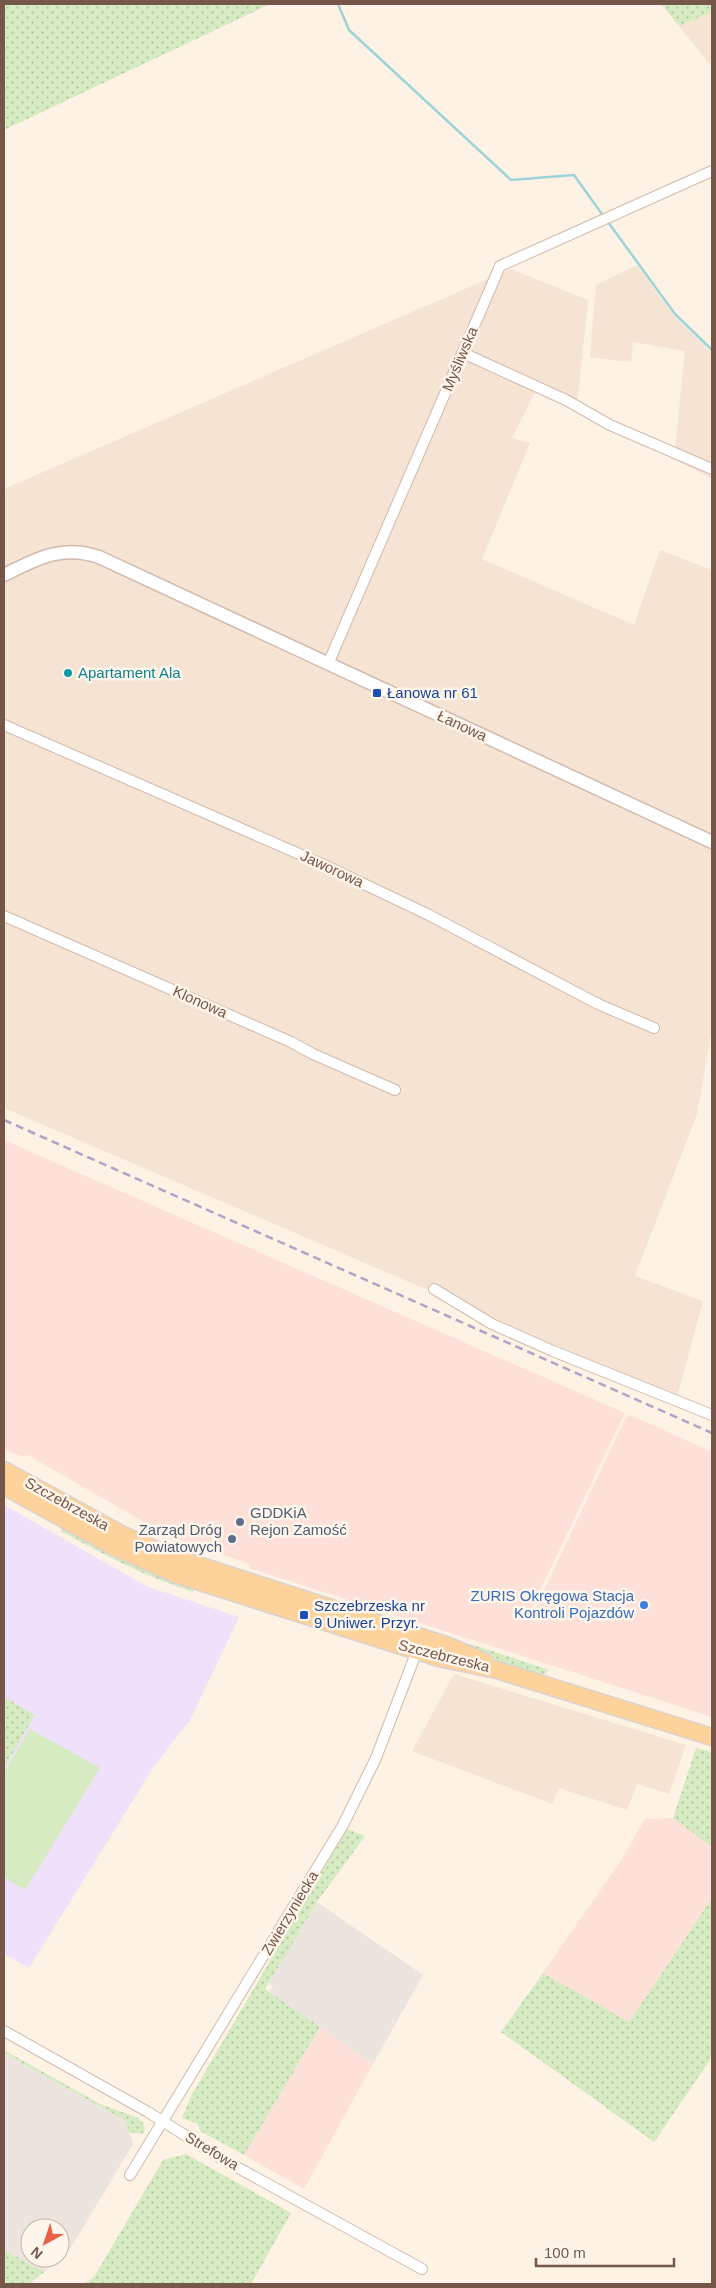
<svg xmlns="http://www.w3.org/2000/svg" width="716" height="2288" font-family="Helvetica,sans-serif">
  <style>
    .residential { fill: #f5e3d3 }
    .commercial { fill: #fde0d8 }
    .industrial { fill: #ece4df; fill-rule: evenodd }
    .education { fill: #efe1f9 }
    .grass { fill: url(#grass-dots) }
    .pitch { fill: #d6ebc2 }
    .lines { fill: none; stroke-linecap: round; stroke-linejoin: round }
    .stream { stroke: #9ed4d9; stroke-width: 2.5 }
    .minor-casing { stroke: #d1baad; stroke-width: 12 }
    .tertiary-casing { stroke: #d1baad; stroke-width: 15 }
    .primary-casing { stroke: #dbd3d0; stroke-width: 19 }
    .minor { stroke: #fff; stroke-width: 10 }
    .tertiary { stroke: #fff; stroke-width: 12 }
    .primary { stroke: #fdd29b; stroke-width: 16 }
    .rail { stroke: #b3a2c7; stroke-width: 2.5; stroke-dasharray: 8 5; stroke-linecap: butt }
    .culture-dot { fill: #0f9aa8; stroke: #fff6eb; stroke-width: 2 }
    .transit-dot { fill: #1a4fb4; stroke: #fff6eb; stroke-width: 2 }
    .service-dot { fill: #5c6f8a; stroke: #fff6eb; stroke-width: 2 }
    .shop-dot { fill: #3f7fe0; stroke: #fff6eb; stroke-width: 2 }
    .labels { text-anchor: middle; stroke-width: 5; stroke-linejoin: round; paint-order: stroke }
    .street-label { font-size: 15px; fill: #765649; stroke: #fff6eb }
    .culture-label { font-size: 15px; fill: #0d838f; stroke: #fff6eb; text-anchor: start }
    .transit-label { font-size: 15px; fill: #164399; stroke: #fff6eb; text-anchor: start }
    .service-label { font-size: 15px; fill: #4e5e75; stroke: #fff6eb; text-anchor: start }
    .shop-label { font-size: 15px; fill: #366cbe; stroke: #fff6eb; text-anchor: end }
  </style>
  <defs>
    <pattern id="grass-dots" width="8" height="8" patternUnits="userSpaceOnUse" patternTransform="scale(1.25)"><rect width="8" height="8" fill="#d6ebc2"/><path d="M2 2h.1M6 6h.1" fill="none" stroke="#b2c1a0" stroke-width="1.8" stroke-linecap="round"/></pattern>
  </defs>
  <rect width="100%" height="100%" fill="#fdf2e4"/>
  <path class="residential" d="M712,12V67L679,26Z
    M637,265L674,316L712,353V479L674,459L685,351L633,342L631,362L590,357L596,285Z
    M511,269L588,300L577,407L535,392L512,438L530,443L482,559L634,625L660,550L712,570V1028L697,1114L635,1276L703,1301L677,1397L4,1108V489Z
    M454,1674L686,1745L669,1794L637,1784L627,1810L559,1788L552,1804L412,1751Z"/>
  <path class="commercial" d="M4,1140L625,1413L529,1613L533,1614L625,1419L630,1415L712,1452V1717L249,1568L250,1564L168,1536L28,1455L22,1456L4,1450Z
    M673,1818L712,1847V1898L629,2022L543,1973L620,1862L645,1819Z
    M320,2027L373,2064L304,2189L244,2155Z"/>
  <path class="industrial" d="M317,1902L423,1975L373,2064L269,1992L273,1986L268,1983Z
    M4,2053L126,2121L133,2144L67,2254L44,2272L4,2250ZM30,2228H60V2258H30Z"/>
  <path class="education" d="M4,1505L146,1586L239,1617L190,1720L153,1768L29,1968L4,1954Z"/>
  <path class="grass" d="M4,4H270L4,130Z
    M661,4H712V12L679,26Z
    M63,1524L193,1588V1592C146,1577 104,1555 61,1531Z
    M468,1643L549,1670C546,1673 544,1676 539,1675C527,1674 471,1653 468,1643Z
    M4,1697L35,1715L4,1768Z
    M696,1748L712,1752V1847L673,1818Z
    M347,1829L365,1836L317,1902L265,1989L320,2027L244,2155L200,2131L198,2124L182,2118L191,2096Z
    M712,1898V2057L654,2142L501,2032L543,1973L629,2022Z
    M4,2050L100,2104L138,2118L143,2123L145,2130L142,2134L129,2132L126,2121L4,2053Z
    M186,2154L291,2213L251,2284H84L94,2277L163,2160Z
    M4,2250L44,2272L29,2284H4Z"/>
  <path class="pitch" d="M30,1729L100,1768L25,1890L4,1877V1772Z"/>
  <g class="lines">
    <path class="stream" d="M338,4L349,30L511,180L574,175L604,217
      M608,222L675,314L712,350"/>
    <g class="minor-casing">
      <path id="minor" d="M463,353L566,400L610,425L712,469
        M328,664L500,266L712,171
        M4,725L322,864L429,915L598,1004L654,1028
        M4,916L291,1042L313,1054L395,1090
        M434,1289L492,1324L553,1351L712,1415
        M4,2031L148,2112L224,2160L422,2269
        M130,2175L343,1825L376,1758L418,1648"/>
    </g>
    <g class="tertiary-casing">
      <path id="tertiary" d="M4,575C36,559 62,544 99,557L712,842"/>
    </g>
    <g class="primary-casing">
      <path id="primary" d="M4,1470L123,1535L170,1556L449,1646L485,1662
        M4,1486L116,1548L178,1575L439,1658L497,1670L712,1737"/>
    </g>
    <use href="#minor" class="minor"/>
    <use href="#tertiary" class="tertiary"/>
    <use href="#primary" class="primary"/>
    <path class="rail" d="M4,1120L712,1433"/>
  </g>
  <circle class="culture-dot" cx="68" cy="673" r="5"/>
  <g class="transit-dot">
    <rect x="372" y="688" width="10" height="10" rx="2.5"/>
    <rect x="299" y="1610" width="10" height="10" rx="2.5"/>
  </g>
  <g class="service-dot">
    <circle cx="240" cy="1522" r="5"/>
    <circle cx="232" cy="1539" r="5"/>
  </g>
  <circle class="shop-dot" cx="644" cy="1605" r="5"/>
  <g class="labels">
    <g class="street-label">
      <text transform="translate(460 359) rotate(-67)" y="5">Myśliwska</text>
      <text transform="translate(462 726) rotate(25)" y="5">Łanowa</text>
      <text transform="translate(332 869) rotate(25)" y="5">Jaworowa</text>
      <text transform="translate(200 1002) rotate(24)" y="5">Klonowa</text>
      <text transform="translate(67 1504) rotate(29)" y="5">Szczebrzeska</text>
      <text transform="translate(444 1656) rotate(14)" y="5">Szczebrzeska</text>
      <text transform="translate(290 1913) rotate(-59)" y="5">Zwierzyniecka</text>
      <text transform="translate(212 2151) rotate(31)" y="5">Strefowa</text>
    </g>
    <g class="culture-label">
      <text x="78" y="678">Apartament Ala</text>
    </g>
    <g class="transit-label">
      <text x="387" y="698">Łanowa nr 61</text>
      <text x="314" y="1611">Szczebrzeska nr<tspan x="314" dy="17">9 Uniwer. Przyr.</tspan></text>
    </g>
    <g class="service-label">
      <text x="250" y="1518">GDDKiA<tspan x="250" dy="17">Rejon Zamość</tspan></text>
      <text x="222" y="1535" text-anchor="end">Zarząd Dróg<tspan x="222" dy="17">Powiatowych</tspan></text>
    </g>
    <g class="shop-label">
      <text x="634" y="1601">ZURIS Okręgowa Stacja<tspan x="634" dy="17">Kontroli Pojazdów</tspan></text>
    </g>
  </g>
  <rect width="716" height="2288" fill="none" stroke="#765649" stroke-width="10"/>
  <g transform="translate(45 2243) rotate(220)"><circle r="24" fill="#fff6eb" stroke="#c8b6aa"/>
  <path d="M0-4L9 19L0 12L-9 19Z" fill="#ea5f46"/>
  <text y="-8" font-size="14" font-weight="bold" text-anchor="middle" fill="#765649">N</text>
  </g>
  <path d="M536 2258v8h138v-8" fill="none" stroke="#765649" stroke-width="2.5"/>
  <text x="544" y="2258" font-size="15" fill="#765649" stroke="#fff6eb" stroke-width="4" paint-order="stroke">100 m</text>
</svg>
